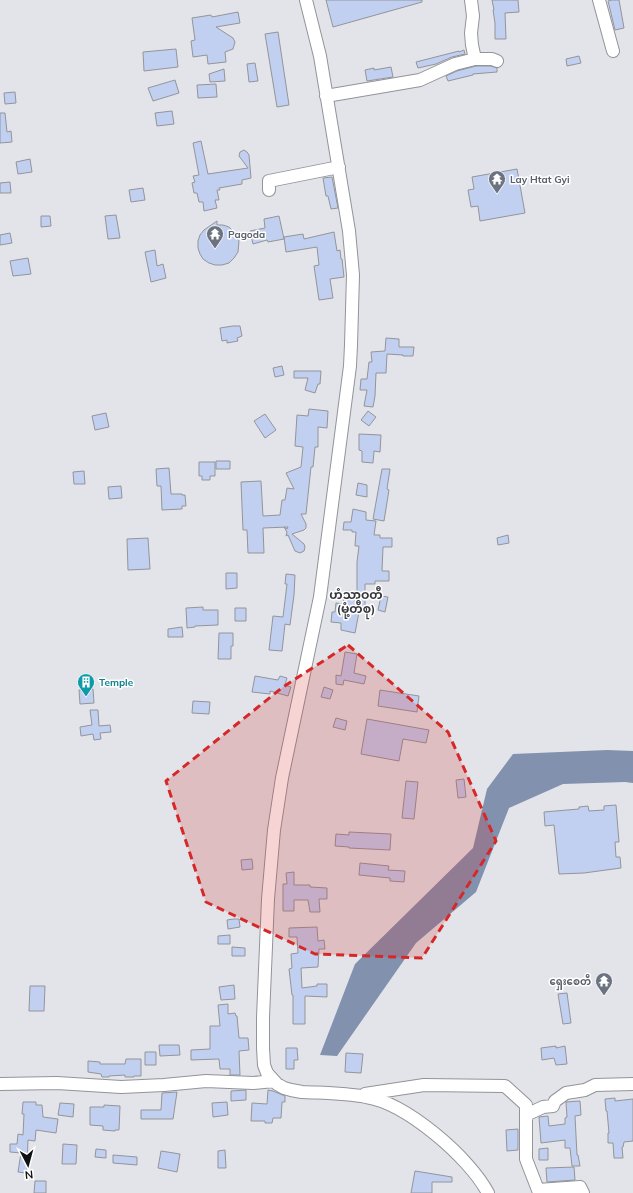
<svg xmlns="http://www.w3.org/2000/svg" width="633" height="1193" font-family="Mulish,'Noto Sans Myanmar',sans-serif">
  <style>
    .water { fill: #8191ae }
    .building { fill: #c1cff0; stroke: #939599 }
    .lines { fill: none; stroke-linecap: round; stroke-linejoin: round }
    .street-casing { stroke: #929498; stroke-width: 14 }
    .street { stroke: #fff; stroke-width: 12 }
    .marked { fill: #d62828; fill-opacity: 0.2; stroke: #d62828; stroke-width: 3; stroke-dasharray: 8 5; stroke-linejoin: round }
    .labels { text-anchor: middle; stroke-width: 3; stroke-linejoin: round; paint-order: stroke }
    .worship-label { font-size: 10px; font-weight: bold; fill: #5b616d; stroke: #fff; text-anchor: start }
    .culture-label { font-size: 10px; font-weight: bold; fill: #0d838f; stroke: #fff; text-anchor: start }
    .quarter-label { font-size: 12px; font-weight: bold; fill: #36373b; stroke: #fff }
  </style>
  <rect width="100%" height="100%" fill="#e2e4e9"/>
  <path class="water" d="M607,750L633,751V783L625,782L563,784L509,808L476,892L416,943L337,1056L320,1055L355,964L473,848L487,789L513,754Z"/>
  <path class="building" d="M326,0H422V2L333,27Z
    M492,0H518L519,12L505,13L506,39H495V23L493,10H494Z
    M612,0H619L624,28L615,30L608,1Z
    M238,12L240,23L216,27L233,38L235,42L233,49L225,52L226,62L208,64L207,55L193,57L191,41L195,40L192,18L211,15L212,17Z
    M278,32L289,105L277,107L265,34Z
    M176,49L178,67L144,71L143,52Z
    M464,50L465,54L452,57L436,64L418,68L416,62L459,51V52Z
    M579,56L581,63L567,66L566,59Z
    M255,63L258,81L249,82L247,64Z
    M476,66H491L497,68V72L473,74V75L448,81L446,76L457,71Z
    M391,67L393,77L367,81L365,70L374,68V70Z
    M224,69L225,81L210,82L209,74Z
    M175,80L179,93L153,101L148,88Z
    M216,84L217,97L198,98L197,85Z
    M15,92L16,103L5,104L4,93Z
    M172,111L174,124L157,126L155,113Z
    M0,113H5L7,132L11,131L12,142L0,143Z
    M201,141L208,174L248,168L239,156L240,152L244,150L247,152L249,155L251,178L242,180V184L219,188L220,190H217L219,200H215L217,208L204,211L203,202H199L197,193H194L192,183L195,182L193,176L199,175L193,143Z
    M30,159L32,172L18,174L16,162Z
    M517,169L525,213L480,221L478,206L471,207L468,190L474,189L472,177Z
    M332,177L338,208L331,209L328,196H326L323,178Z
    M10,182L11,193H0V183Z
    M143,188L145,200L131,202L129,190Z
    M116,215L120,238L108,239L105,216Z
    M41,216H50L51,226L41,227Z
    M279,216L284,239L268,242L267,240L253,244L250,231L265,228L264,219Z
    M217,221V225H223L229,227L234,232L239,241L238,252L234,258L229,263L222,265H215L209,263L203,259L200,254L198,248V241L200,235L204,230Z
    M334,232L337,251L340,250L341,259H342L344,277L330,279L333,298L319,300L314,266L319,265L317,247L286,252L284,237L303,234L304,239Z
    M10,233L12,243L0,245V235Z
    M155,250L157,266L163,264L166,278L151,282L145,252Z
    M28,258L31,274L13,276L10,261Z
    M233,326H240L242,336L237,338L238,341L227,343V340L222,341L220,328Z
    M386,338L399,339V347H414L413,356H403V355L387,354L386,373H376L375,396L373,407L364,406L367,390H360L361,379H367L369,362H372L371,352L385,351Z
    M282,366L284,375L275,377L273,368Z
    M294,371H321L320,384H318L315,393L305,390L308,378H294Z
    M309,409L328,411L327,428L318,427V447H315L313,467H311L306,514H301L306,524V528L304,530L292,534L304,544L305,547L304,551L300,553L295,551L288,535L286,536L287,532L284,527L287,529L288,527L263,528L264,553H248L247,530H243L241,482L261,481L263,516L280,515L282,500H285L287,488L294,489L286,473L301,467L303,447L295,446L297,415L308,416Z
    M368,411L376,417L369,426L361,420Z
    M106,413L109,427L95,430L92,416Z
    M265,414L276,430L265,438L254,421Z
    M359,434L381,435L380,452L374,451L373,463L362,462V451L359,450Z
    M216,461H230V469H216Z
    M199,462H215V476H210V480H202V476H199Z
    M169,468L171,494H182V495H185L186,506H182V509L162,510L161,486H157L156,469Z
    M382,469H390L387,489L389,490L384,521L373,519Z
    M84,471L85,484H74L73,472Z
    M358,483L367,485V497L356,495Z
    M121,486L122,498L109,499L108,487Z
    M353,509L366,512V520L376,521L374,535H380V538H392V547H383L382,571H389V581H375V584H365V607H361V612H359L355,633L341,630V623L331,622L332,612H335L336,603L343,604L345,591L357,592V562L359,546H355L356,532H352V530H343L344,522H351Z
    M508,535L509,543L498,545L497,538Z
    M148,538L150,569L128,570L127,539Z
    M226,573H237V588L226,589Z
    M286,574L295,575L294,595L290,625L285,624L282,651L269,650L273,616L283,617L287,584H285Z
    M381,596L388,597L385,612L378,610Z
    M203,607V610H218V625L195,626V627L187,628L186,608Z
    M235,608H246V621H235Z
    M182,627L183,637H168V629Z
    M219,633H233V646H231V659H218Z
    M345,652L357,654L354,673L366,676L364,684L344,680L343,685L336,684V675L341,676Z
    M255,676L278,680L280,676L287,678L285,685L291,687L288,696L270,691V694L252,692Z
    M324,687L333,690L330,699L321,697Z
    M93,689L94,703L80,704L79,690Z
    M380,690L419,696L417,712L378,706Z
    M193,701L210,702L209,714L192,713Z
    M90,710H98L99,726L110,725L111,732L100,733L101,739L94,740L93,734L81,736L80,727L92,725Z
    M336,718L347,721L345,730L333,727Z
    M367,719L429,730L426,743L403,739L399,761L361,754Z
    M464,779L466,797L458,798L456,780Z
    M406,781L418,782L414,819L402,818Z
    M616,805L619,842H615L616,857H620L621,868L584,873L559,874L554,825L545,826L544,812L579,809V807L588,806L589,811L604,810V806Z
    M349,832L391,834L390,850L349,848V847L335,846L336,834L349,835Z
    M252,859L253,869L242,870L241,860Z
    M360,863L389,866L388,870L405,871L404,882L390,881V878L359,875Z
    M294,872V885H310V887L327,888V899H319L320,912H310L308,900H294V911H283V884H287L286,873Z
    M234,919H239L240,927L228,929L227,920Z
    M317,927L318,941L324,940L325,949H319L318,967L301,968L302,988L317,986V984H327V997L305,996V1024H293V995H292L289,969L292,968L291,954L298,953L297,937H289V928Z
    M230,935V944H218V936Z
    M232,947L245,948V956H232Z
    M234,985L235,999L221,1000L219,987Z
    M30,986H45L44,1011H29Z
    M567,993L571,1023L563,1024L558,994Z
    M228,1004V1014L235,1013L236,1016H237L239,1038H248L249,1050L239,1051L240,1075H230V1069H220L219,1059L191,1060V1050L210,1049V1026H220L218,1005Z
    M159,1045H179L180,1055L160,1056Z
    M556,1046V1048L565,1046L567,1064L556,1065L554,1058L542,1060L541,1048Z
    M286,1048H297L298,1060H294V1069H286Z
    M145,1052H156V1065H145Z
    M346,1053L363,1054L361,1073L345,1072Z
    M126,1059H141V1076H134V1077H125V1075L109,1076V1077H102L101,1074L88,1072V1061L100,1062V1064H125Z
    M246,1090V1100L231,1101V1091Z
    M268,1090L273,1091L285,1096V1102H282L281,1118H273L272,1123H265V1121H251L252,1103L267,1104Z
    M177,1092L173,1119H141V1110H161L162,1093Z
    M615,1098V1101L633,1099V1141L624,1142L623,1147H622L623,1158H614L613,1143H608V1133H609L607,1111H606L605,1099Z
    M580,1101L581,1115L575,1116L577,1155H578L580,1166H572L570,1148H565V1140L541,1143L539,1117L548,1116L549,1126L565,1124V1118L567,1117L566,1102Z
    M23,1102H36V1105H42L43,1117L58,1119L56,1133L36,1130L35,1141L28,1140L27,1165H28L26,1173L18,1172L21,1153L10,1152V1144H17L18,1134L23,1135L24,1114H22Z
    M227,1102L228,1115L213,1117L212,1103Z
    M60,1103L74,1104L73,1117L58,1115Z
    M104,1105L120,1106L119,1130H115V1131L103,1130V1126L90,1125V1107H104Z
    M518,1129V1150L507,1151L506,1130Z
    M63,1144L77,1145L76,1164H62Z
    M548,1148V1160H539V1149Z
    M96,1149L106,1150V1158L95,1157Z
    M225,1150L226,1168H218V1151Z
    M161,1151L180,1154L177,1172L158,1168Z
    M113,1155L137,1157V1165L113,1163Z
    M574,1167L575,1180L547,1182L546,1168Z
    M415,1171L452,1177V1182H432V1193H411Z
    M35,1181H46V1193H34Z"/>
  <g class="lines">
    <g class="street-casing">
      <path id="street" d="M306,0L320,56L349,231L353,275L351,345L350,366L320,597L282,778L274,830L268,899L263,1017V1048L264,1065L267,1073L277,1084L284,1088L291,1090L302,1092C322,1093 346,1093 366,1097C406,1103 469,1157 488,1193
        M471,0L473,16L471,33L472,45L475,59
        M599,0L613,51
        M326,96L420,80L455,64L475,59H492L497,61
        M269,190V181L339,167
        M0,1084L57,1083L121,1087L164,1085L206,1081L253,1083L274,1081
        M365,1094L424,1085L505,1086L526,1105V1159L538,1190L580,1187L583,1193
        M526,1115L543,1107L553,1106L555,1101L566,1093L585,1090L595,1085L633,1084"/>
    </g>
    <use href="#street" class="street"/>
  </g>
  <path class="marked" d="M348,645L448,732L496,841L422,958L315,954L206,902L166,781L283,687Z"/>
  <defs>
    <g id="temple-pin" transform="scale(0.9)"><path d="M0 17L-7.5 6A9.5 9.5 0 1 1 7.5 6Z" fill="#6b7280" stroke="#fff"/><path d="M0-6L5-2H3V0L6.5 2.5H4V6H1.5V3h-3V6H-4V2.5H-6.5L-3 0V-2H-5Z" fill="#fff"/></g>
    <g id="building-pin" transform="scale(0.9)"><path d="M0 17L-7.5 6A9.5 9.5 0 1 1 7.5 6Z" fill="#0f9aa8" stroke="#fff"/><path d="M-4-6H4V6H1V3H-1V6H-4ZM-2.5-4.3h1.7v1.8h-1.7ZM.8-4.3h1.7v1.8H.8ZM-2.5-1h1.7V.8h-1.7ZM.8-1h1.7V.8H.8Z" fill="#fff"/></g>
  </defs>
  <g fill-rule="evenodd">
    <use href="#temple-pin" x="497" y="179"/>
    <use href="#temple-pin" x="215" y="234"/>
    <use href="#building-pin" x="86" y="682"/>
    <use href="#temple-pin" x="604" y="981"/>
  </g>
  <g class="labels">
    <g class="worship-label">
      <text x="510" y="183">Lay Htat Gyi</text>
      <text x="228" y="238">Pagoda</text>
      <text x="591" y="985" text-anchor="end">ရှေးစေတီ</text>
    </g>
    <g class="culture-label">
      <text x="99" y="686">Temple</text>
    </g>
    <g class="quarter-label">
      <text x="356" y="599">ဟံသာဝတီ<tspan x="356" dy="14">(မုံ့တီစု)</tspan></text>
    </g>
  </g>
  <g transform="translate(28 1165) rotate(174)" stroke="#ffffff" stroke-width="3" paint-order="stroke">
  <path d="M0-3L7 15L0 10L-7 15Z" fill="#101112"/>
  <text y="-6" font-size="11" font-weight="bold" text-anchor="middle" fill="#101112">N</text>
  </g>
</svg>
